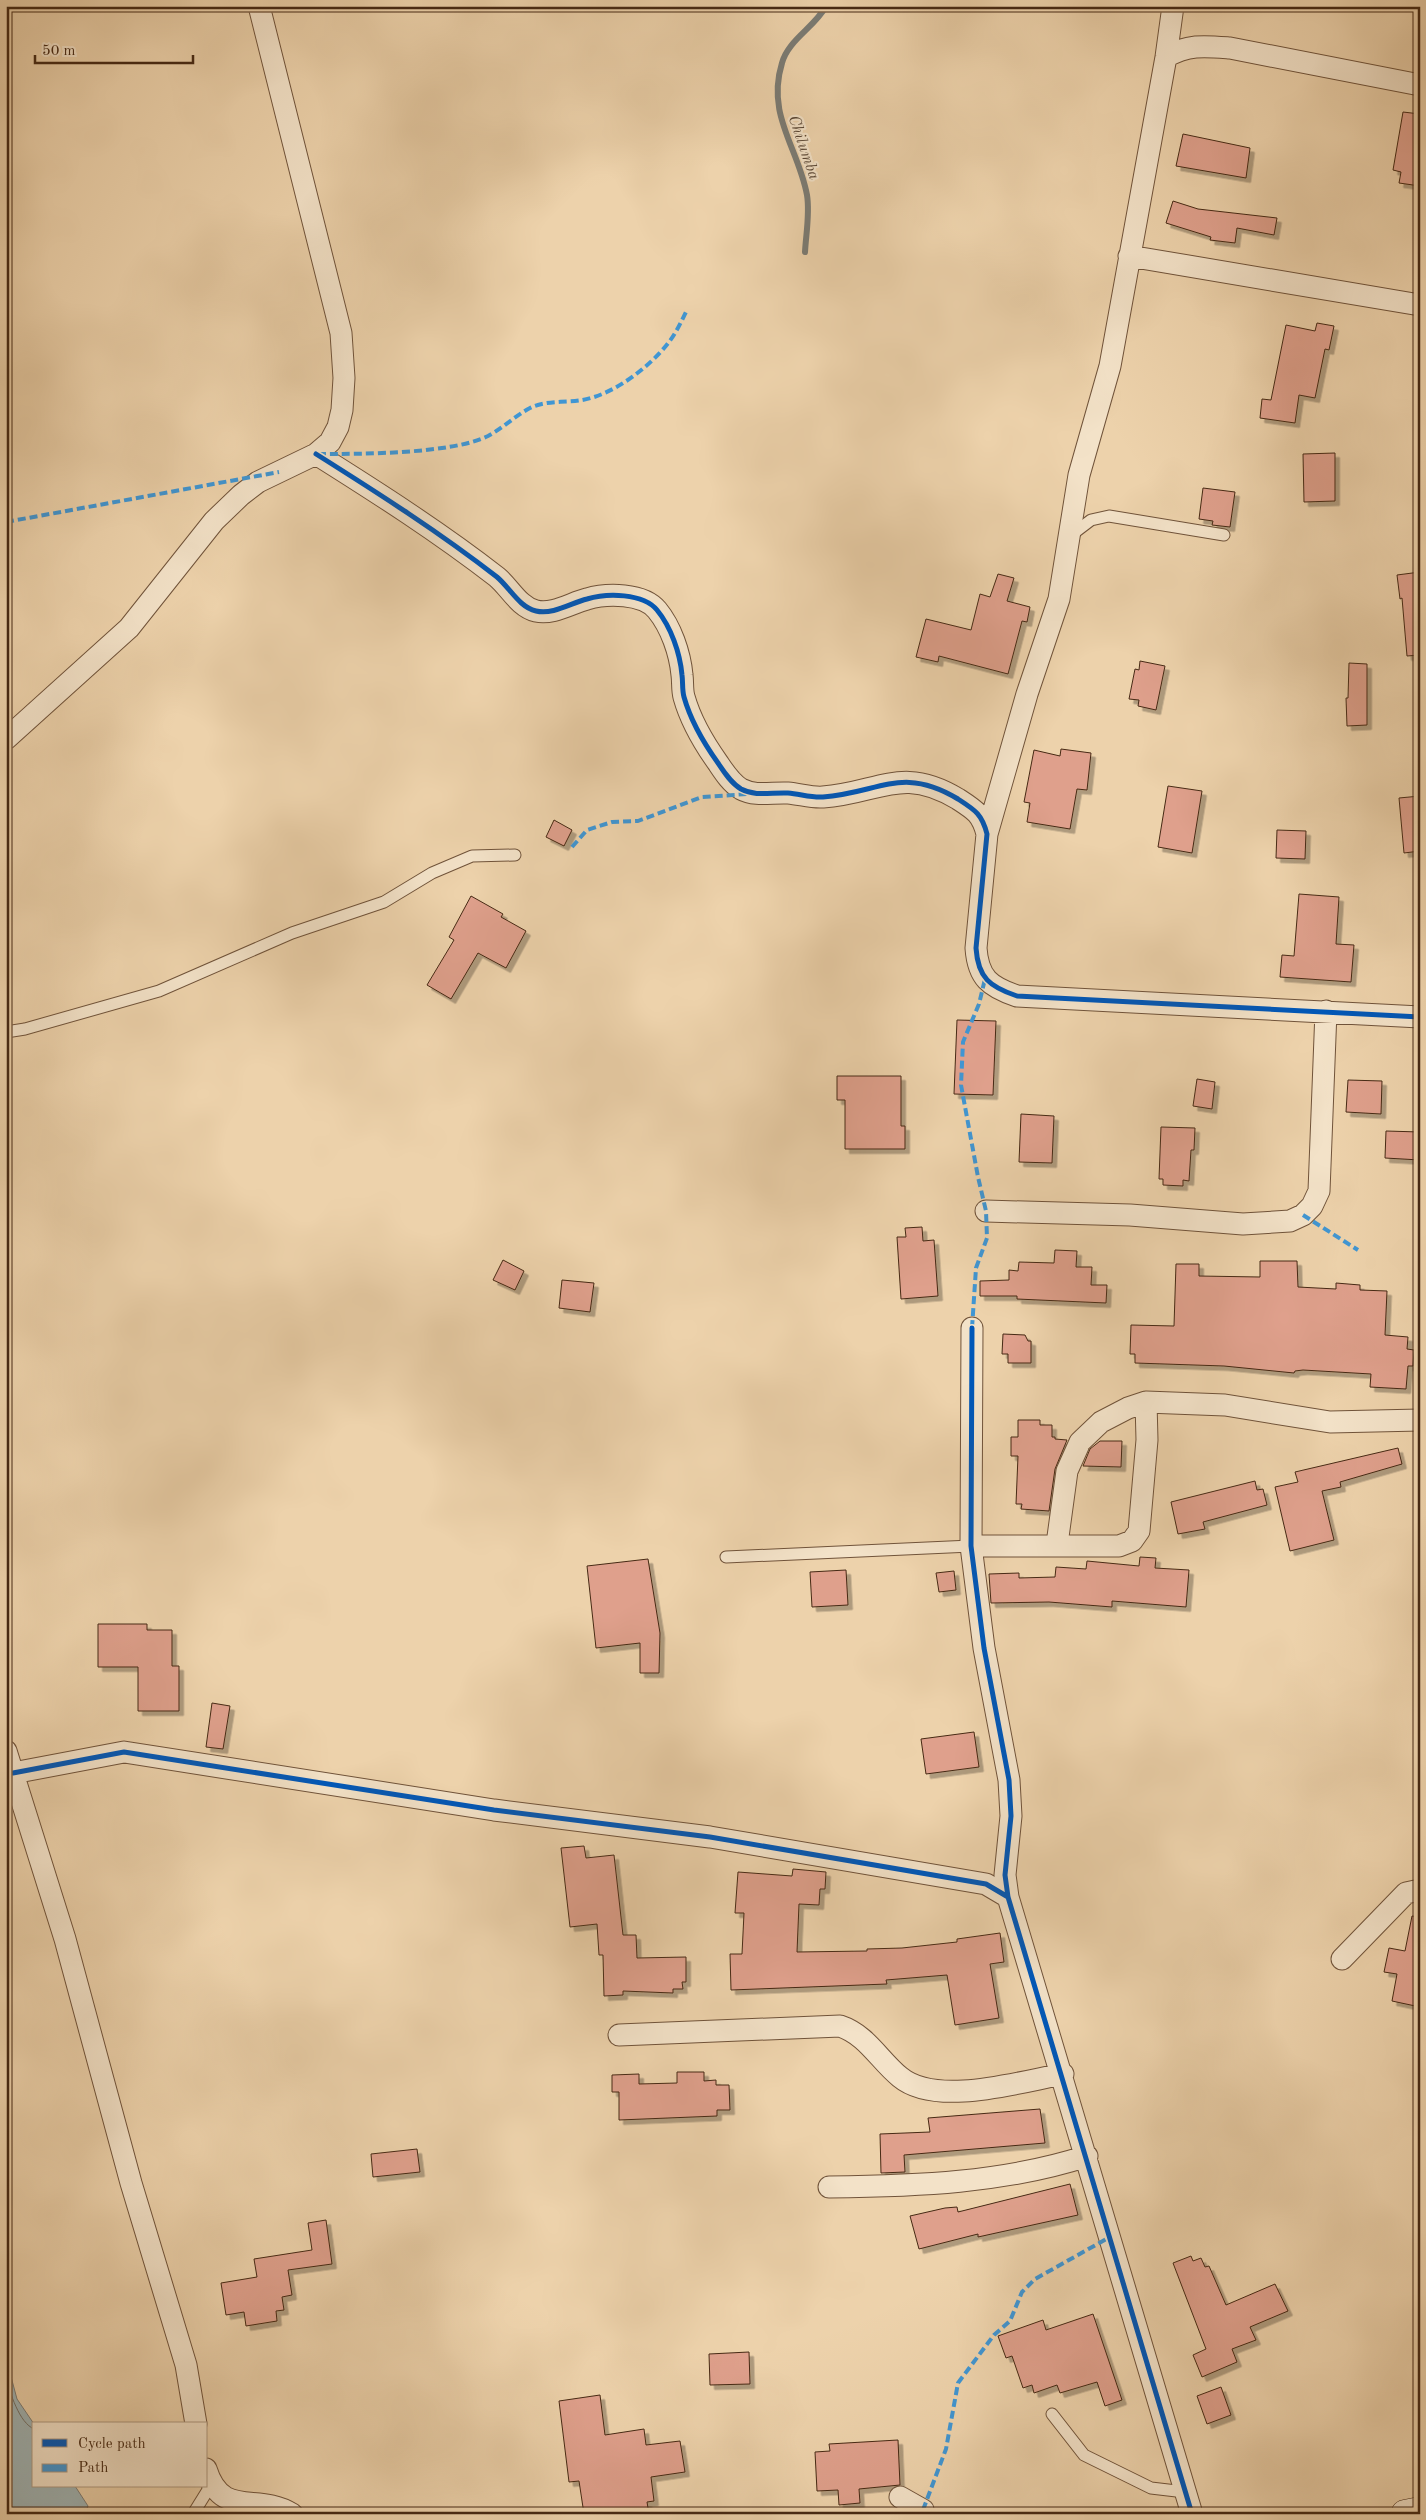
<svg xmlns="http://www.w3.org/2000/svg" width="1426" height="2520" font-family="'Old Standard TT',serif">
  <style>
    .water { fill: #9fb4b5; stroke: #7b7c75 }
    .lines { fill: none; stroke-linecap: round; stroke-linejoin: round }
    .shore { stroke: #726e64; stroke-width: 1 }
    .stream { stroke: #7b7c75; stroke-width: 6 }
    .building { fill: #dfa08c; stroke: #462914; filter: url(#shadow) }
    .lane-casing { stroke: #70533a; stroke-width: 13 }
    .street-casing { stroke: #70533a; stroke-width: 23 }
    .secondary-casing { stroke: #462914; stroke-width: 29 }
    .lane { stroke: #f3e2c8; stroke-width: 11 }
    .street { stroke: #f3e2c8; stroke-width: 21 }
    .secondary { stroke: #f3e2c8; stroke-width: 28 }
    .quiet { stroke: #4096d3; stroke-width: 4; stroke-dasharray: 8 4; stroke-linecap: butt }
    .cycleway-casing { stroke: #f3e2c8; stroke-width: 8 }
    .cycleway { stroke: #0057b8; stroke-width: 5 }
    .labels { text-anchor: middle; stroke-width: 4.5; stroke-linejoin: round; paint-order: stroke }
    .water-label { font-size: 16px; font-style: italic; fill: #584534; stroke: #f3e2c8 }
  </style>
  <defs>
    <filter id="shadow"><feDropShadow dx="4.5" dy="4.5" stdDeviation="0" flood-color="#0004"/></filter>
  </defs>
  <rect width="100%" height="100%" fill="#edd2ab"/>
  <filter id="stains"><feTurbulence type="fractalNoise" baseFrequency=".004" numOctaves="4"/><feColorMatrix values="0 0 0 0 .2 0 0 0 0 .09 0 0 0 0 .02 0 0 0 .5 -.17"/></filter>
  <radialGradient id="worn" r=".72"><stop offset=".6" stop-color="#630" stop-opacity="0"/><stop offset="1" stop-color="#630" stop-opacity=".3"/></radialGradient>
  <path class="water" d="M6,2358L17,2399L34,2424V2486H75L88,2506L85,2514H6Z"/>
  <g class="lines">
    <path class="shore" d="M6,2378C10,2392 19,2423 34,2429"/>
    <path class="stream" d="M805,252C806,234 810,213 807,195C798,147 766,115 782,63C788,40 815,27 826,6"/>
  </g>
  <path class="building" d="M1403,112L1420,114V186L1399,183L1401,172L1393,170Z
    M1183,134L1250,148L1246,178L1176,166Z
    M1173,201L1198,209L1277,218L1274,235L1237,228L1235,243L1210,240L1211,237L1166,223Z
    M1317,323L1334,326L1329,350L1325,349L1315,398L1299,395L1295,423L1260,418L1262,399L1271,400L1286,325L1315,331Z
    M1335,453V501L1304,502L1303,454Z
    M1203,488L1235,492L1230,527L1212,525L1213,521L1199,519Z
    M1420,572V655L1407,656L1402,598L1400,599L1397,575Z
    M998,574L1014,578L1007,601L1030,607L1027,622L1022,621L1008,674L939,656L938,662L916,657L926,619L971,630L980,594L990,597Z
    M1140,661L1165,666L1156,710L1138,706L1139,700L1129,699L1135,669L1139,670Z
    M1349,663L1367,664V725L1347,726L1346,698H1348Z
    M1061,749L1091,753L1087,790L1077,789L1070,829L1027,822L1030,803L1024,802L1034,750L1060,756Z
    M1168,786L1202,791L1192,853L1158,847Z
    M1420,796V851L1404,853L1399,798Z
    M554,820L572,830L564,846L546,837Z
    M1277,830L1306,831L1305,859L1276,858Z
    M1299,894L1339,897L1336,944L1354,945L1351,982L1280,977L1282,955L1294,956Z
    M471,896L503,914L501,917L526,931L506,968L478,953L451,999L427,985L454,940L449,937Z
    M957,1020L996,1021L993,1095L954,1094Z
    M837,1076H901V1126H905V1149H845V1100H837Z
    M1197,1079L1215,1082L1212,1109L1193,1106Z
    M1348,1080L1382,1081L1381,1114L1346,1112Z
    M1021,1114L1054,1116L1052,1163L1019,1162Z
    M1161,1127L1195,1128L1194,1150H1191L1189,1181L1183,1180V1186L1163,1185V1179H1159Z
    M1386,1131L1420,1132V1160L1385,1158Z
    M922,1227L923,1241L934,1240L938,1296L901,1299L897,1237H906L905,1228Z
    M1055,1250L1077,1251L1076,1267H1092L1091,1285H1107L1106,1303L1017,1299V1296H980V1281L1009,1280V1270L1018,1271L1019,1262L1054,1263Z
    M503,1260L524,1271L515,1290L493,1280Z
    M1260,1261H1297L1298,1287L1336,1289V1283L1360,1285V1290L1387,1291L1385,1335L1408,1337L1407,1349L1414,1350L1413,1366H1408L1406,1389L1370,1387L1371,1374L1303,1370L1295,1371L1294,1373L1224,1366L1135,1363V1354H1130L1131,1325L1174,1326L1176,1264H1199V1276L1260,1277Z
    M562,1280L594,1283L590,1312L559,1308Z
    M1003,1334L1025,1335L1028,1341H1031V1363H1008V1354H1002Z
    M1018,1420H1040V1425H1052V1437H1055V1439L1067,1440L1055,1469L1049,1511L1021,1509L1022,1504H1016L1018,1456H1011V1437H1018Z
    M1100,1441H1122L1121,1467L1083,1466L1090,1449Z
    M1398,1448L1402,1464L1340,1482L1341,1487L1322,1491L1334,1540L1290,1551L1275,1487L1298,1482L1295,1472Z
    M1255,1481L1257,1490L1263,1489L1267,1505L1203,1522L1205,1529L1178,1534L1171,1502Z
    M1140,1557L1156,1558L1155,1568L1189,1570L1186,1607L1112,1601V1607L1049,1602L991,1603L989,1574L1019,1573V1578L1055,1577L1056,1567L1086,1569L1087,1561L1139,1566Z
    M648,1559L660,1633L659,1673H640V1643L596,1648L587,1566Z
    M846,1570L848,1605L812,1607L810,1572Z
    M954,1571L956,1590L939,1592L936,1573Z
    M98,1624H147V1630H172V1666H179V1711H138V1667H98Z
    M212,1703L230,1706L223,1749L206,1747Z
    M974,1732L979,1767L926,1774L921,1739Z
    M584,1846L586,1858L614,1855L623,1935H636L637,1958L686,1957V1982H682L683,1989H673V1993L623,1991V1995L604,1996L603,1955H599L597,1924L570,1927L561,1848Z
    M793,1869L826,1872L825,1889H820L819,1905L799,1904L797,1952L867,1951V1949L902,1948L957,1942V1939L1000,1933L1004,1962L990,1964L999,2018L955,2025L947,1975L886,1980L887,1984L731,1990L730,1954H742L744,1913H735L738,1872L792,1876Z
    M1412,1916L1420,1917V2007L1392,2001L1397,1974L1384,1972L1389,1948L1405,1951Z
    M677,2072H704V2081L716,2080V2085H729L730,2110H717V2116L619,2120V2092H612V2075L639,2074V2084L677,2083Z
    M1040,2109L1045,2143L904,2155L905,2172L881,2173L880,2134L930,2132L928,2118Z
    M417,2149L420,2172L373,2177L371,2154Z
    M1070,2184L1078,2215L978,2237V2234L919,2249L910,2216L945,2208L957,2207L958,2212Z
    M326,2220L332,2264L288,2270L292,2295L282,2297L284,2310L276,2311L277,2321L246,2326L244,2312L226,2315L221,2283L257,2277L254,2259L312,2250L308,2223Z
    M1191,2256L1193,2261L1201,2258L1205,2267L1209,2266L1226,2305L1275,2284L1288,2311L1250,2327L1256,2340L1232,2349L1237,2362L1202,2377L1193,2355L1206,2349L1173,2263Z
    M1093,2314L1122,2400L1105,2406L1097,2382L1060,2393L1057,2385L1034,2393L1032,2385L1023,2388L1012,2356L1006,2358L998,2336L1043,2320L1046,2330Z
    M749,2352L750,2384L710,2385L709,2354Z
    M1221,2387L1231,2415L1207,2424L1197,2396Z
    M600,2395L605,2435L644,2429L646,2445L680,2441L685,2472L651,2477L654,2501L647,2502L649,2514H584L579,2481L569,2482L559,2401Z
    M898,2440L900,2485L859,2489L860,2503L839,2505L838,2490L817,2491L815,2452L830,2451L829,2444Z"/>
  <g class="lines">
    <g class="lane-casing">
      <path id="lane" d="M1070,536L1091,520L1109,516L1224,535
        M6,1032L25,1029L159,991L292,933L384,902L432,873L472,856L515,855
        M726,1557L971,1546
        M1052,2414L1084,2455L1151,2488L1185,2492
        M193,2514L211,2485"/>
    </g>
    <g class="street-casing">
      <path id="street" d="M1166,57C1188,44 1205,46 1230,48L1420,85
        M1129,256L1420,305
        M316,454C378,493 439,532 497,577C510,588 519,607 536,611C553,615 571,603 587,599C607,593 643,593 657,610C671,627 680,653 682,675C683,682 682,690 684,697C691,722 703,742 718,763C724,772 731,783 741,789C756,797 772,792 788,793C800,794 812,798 823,797C879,793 902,765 958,799C975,810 982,814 987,834L976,948C978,978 990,987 1017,996L1420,1017
        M6,739L129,628L214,521L241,495L258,482L316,454L330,442L338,427L342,410L344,378L341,333L259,6
        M987,834L1027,694L1059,599L1079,475L1110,366L1166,57L1173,6
        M986,1211L1130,1215L1243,1224L1290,1221L1303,1215L1312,1206L1319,1191L1326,1011
        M972,1328L971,1546L984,1648L1009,1780L1011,1816L1005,1875L1008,1897L1192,2514
        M1057,1544L1067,1471L1080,1442L1101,1422L1128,1408L1146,1402L1225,1405L1330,1422L1420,1420
        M971,1546H1119L1132,1541L1139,1531L1147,1440L1146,1402
        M6,1751L65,1939L131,2183L186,2365L196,2424
        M13,1773L124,1752L494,1810L710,1837L986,1884L1008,1897
        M1342,1959L1406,1893L1420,1890
        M619,2035L840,2026C867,2035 879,2060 900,2077C936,2107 1019,2082 1063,2074
        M829,2187C916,2186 1004,2183 1087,2156
        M206,2469C222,2520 257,2492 292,2514
        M900,2497L923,2510V2514"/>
    </g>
    <g class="secondary-casing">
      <path id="secondary" d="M1405,2514L1420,2511"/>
    </g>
    <use href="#lane" class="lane"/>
    <use href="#street" class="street"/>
    <use href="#secondary" class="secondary"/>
    <path class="quiet" d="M318,454C361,454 452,454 488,436C503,428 515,416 530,408C546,400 565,403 582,400C613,395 650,367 669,342C676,333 681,322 686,312
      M6,522L279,472
      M572,847L587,830L612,822L638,821L702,797L748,794
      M1303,1215L1358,1250
      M972,1328L976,1268L987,1238L986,1211L978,1177L961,1085L963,1042L979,1004L985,979
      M923,2510L946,2449L958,2383L994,2335L1010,2321L1022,2292L1035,2279L1110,2237"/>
    <g class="cycleway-casing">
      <path id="cycleway" d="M316,454C378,493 439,532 497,577C510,588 519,607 536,611C553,615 571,603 587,599C607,593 643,593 657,610C671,627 680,653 682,675C683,682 682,690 684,697C691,722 703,742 718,763C724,772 731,783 741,789C756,797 772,792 788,793C800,794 812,798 823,797C879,793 902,765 958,799C975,810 982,814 987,834L976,948C978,978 990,987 1017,996L1420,1017
        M972,1328L971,1546L984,1648L1009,1780L1011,1816L1005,1875L1008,1897L1192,2514
        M13,1773L124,1752L494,1810L710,1837L986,1884L1008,1897"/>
    </g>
    <use href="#cycleway" class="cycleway"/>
  </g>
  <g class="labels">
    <g class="water-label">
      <text transform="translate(805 147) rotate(71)" y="6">Chilumba</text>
    </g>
  </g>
  <rect width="1426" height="2520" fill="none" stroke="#edd2ab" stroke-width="25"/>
  <rect x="8" y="8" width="1411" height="2505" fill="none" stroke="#462914" stroke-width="2.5"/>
  <rect x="12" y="12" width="1401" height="2495" fill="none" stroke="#462914"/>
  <rect x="32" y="2422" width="175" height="65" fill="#f3e2c8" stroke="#ae9880"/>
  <rect x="42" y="2439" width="25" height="8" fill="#0057b8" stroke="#ae9880"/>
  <text x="78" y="2448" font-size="15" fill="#462914">Cycle path</text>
  <rect x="42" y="2464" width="25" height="8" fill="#4096d3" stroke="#ae9880"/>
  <text x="78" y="2472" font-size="15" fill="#462914">Path</text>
  <path d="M35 55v8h158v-8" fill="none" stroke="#462914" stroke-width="2.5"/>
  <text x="42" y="55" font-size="15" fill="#462914" stroke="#f3e2c8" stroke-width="4" paint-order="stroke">50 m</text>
  <rect width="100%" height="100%" filter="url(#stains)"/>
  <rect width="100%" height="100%" fill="url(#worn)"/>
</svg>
